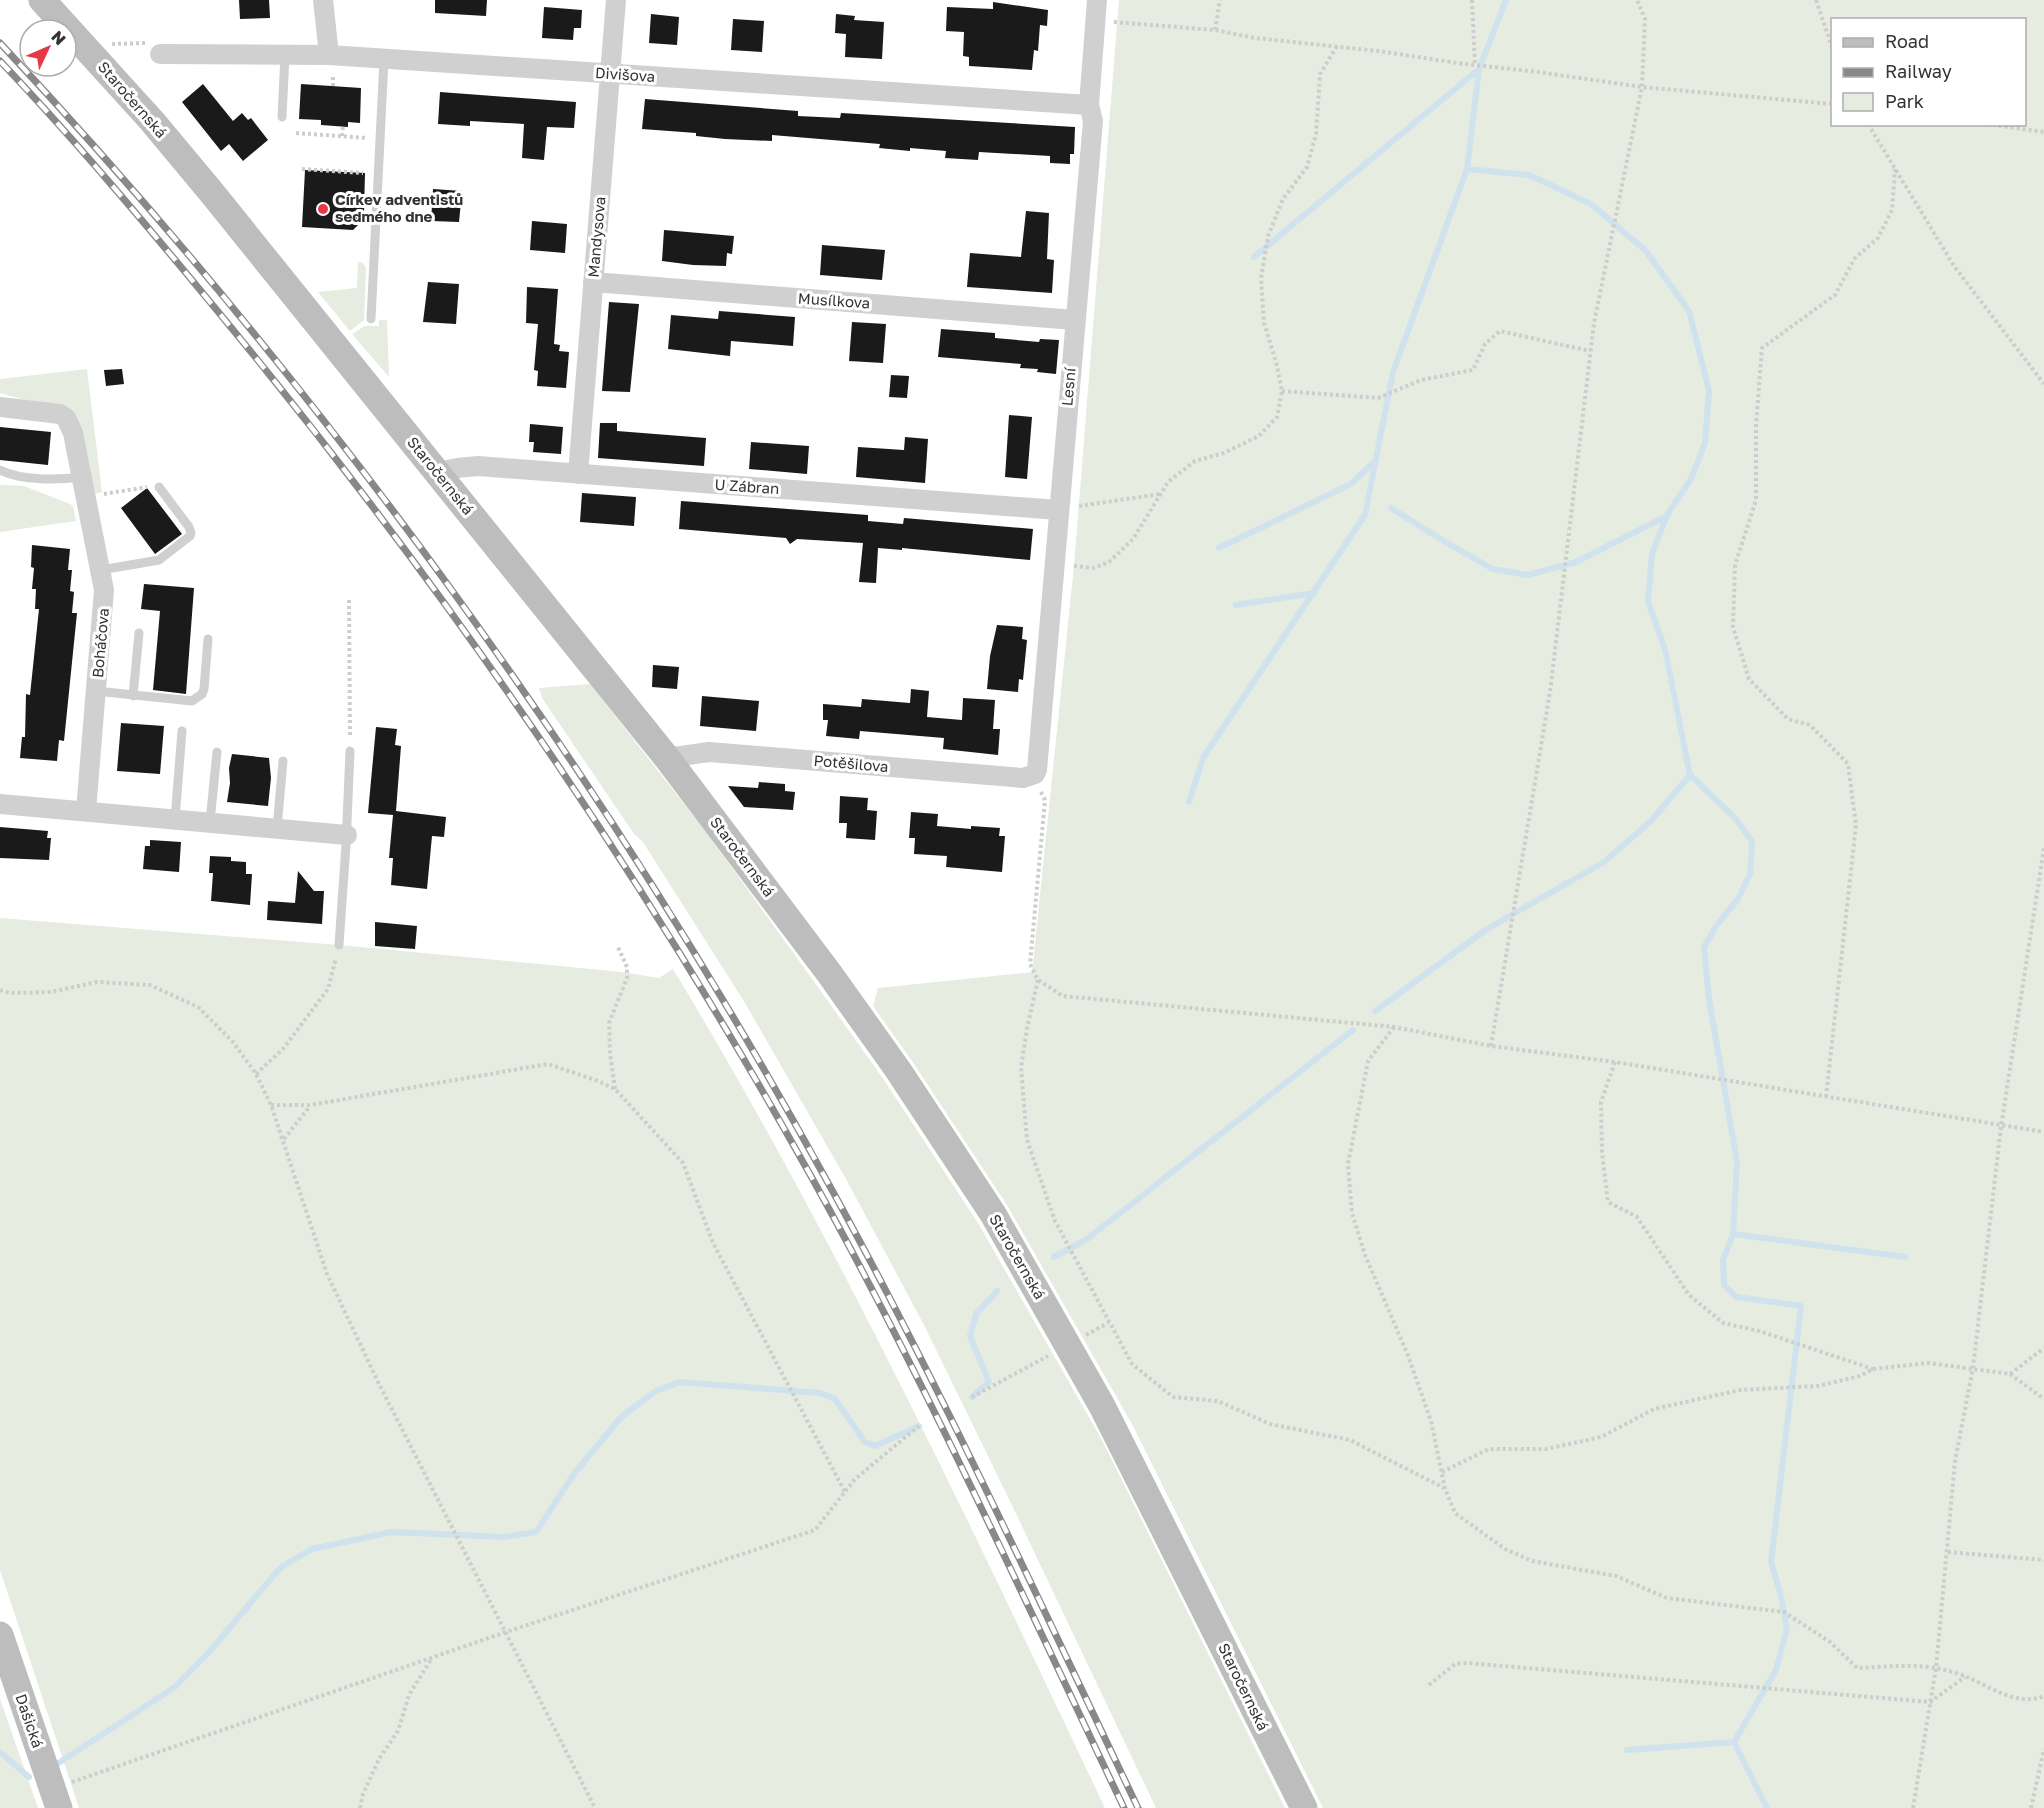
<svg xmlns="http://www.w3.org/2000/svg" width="2044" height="1808" font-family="'Golos Text',sans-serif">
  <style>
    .green { fill: #e6ecdf; fill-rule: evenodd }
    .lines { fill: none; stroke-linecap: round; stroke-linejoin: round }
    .stream { stroke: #cfe2ee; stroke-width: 6 }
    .building { fill: #1a1a1a }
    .path { stroke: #cdcdcd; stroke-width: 4; stroke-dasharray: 3 3; stroke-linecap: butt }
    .lane { stroke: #d0d0d0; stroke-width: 9 }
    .street { stroke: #d0d0d0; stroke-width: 20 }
    .secondary { stroke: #bdbdbd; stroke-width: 27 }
    .rail-casing { stroke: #888; stroke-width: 7 }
    .rail { stroke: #fff; stroke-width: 4.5; stroke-dasharray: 14; stroke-linecap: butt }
    .poi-dot { fill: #e63946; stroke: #fff; stroke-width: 2 }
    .labels { text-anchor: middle; stroke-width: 6; stroke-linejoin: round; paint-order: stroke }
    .street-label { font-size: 15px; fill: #333; stroke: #fff }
    .poi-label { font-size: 15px; font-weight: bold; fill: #333; stroke: #fff; text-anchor: start }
  </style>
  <rect width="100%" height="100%" fill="#fff"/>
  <path class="green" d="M1119,0H2044V1808H1323L1132,1424L1007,1205L912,1061L873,1006L878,988L1032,972L1074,566ZM1832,20H2024V124H1832Z
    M358,262L363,263L366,268L364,320L350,331L318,292L357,288Z
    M379,320H387L389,377L352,334L365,326H379Z
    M87,369L102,492L88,495V468L73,411L53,408L0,393V379Z
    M0,485L24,486L70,504L73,506L76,521L0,532Z
    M590,684L706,832L815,983L884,1080L978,1223L1102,1440L1285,1808H1156L1008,1497L925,1327L846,1179L745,1003L643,842L634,834L542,698L539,688Z
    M0,918L339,945L622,972L659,978L673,969C836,1238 970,1524 1105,1808H79L0,1570Z
    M0,1699L38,1808H0Z"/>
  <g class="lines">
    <path class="stream" d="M1254,257L1479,69
      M1391,508L1452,546L1493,569L1528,575L1576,562L1667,516
      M1219,548L1351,484L1374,462
      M1236,605L1314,593
      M1690,775L1736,819L1752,842L1750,874L1738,899L1717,925L1704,947L1709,999L1737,1162L1733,1234L1723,1260L1724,1284L1736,1297L1801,1306L1771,1562L1781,1596L1787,1629L1776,1670L1734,1742L1767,1808
      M1189,802L1203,758L1365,515L1393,372L1467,169L1479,69L1506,0
      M1375,1011L1487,929L1604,862L1651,821L1690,775L1665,649L1648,602L1652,554L1667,515L1691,479L1705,443L1709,391L1689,311L1646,251L1591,204L1529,175L1467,169
      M1733,1234L1905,1257
      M1054,1257L1087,1239L1353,1030
      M972,1397L989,1382L970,1336L976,1314L997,1291
      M1627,1750L1734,1742
      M0,1752L29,1777
      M54,1766L175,1687L209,1652L281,1567L312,1549L391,1532L505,1537L536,1532L574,1474L622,1416L656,1391L680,1382L820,1393L835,1399L865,1442L875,1446L919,1426"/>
  </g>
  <path class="building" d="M239,0H269L270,18L240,19Z
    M435,0H487L486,16L435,13Z
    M993,2L1048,10L1047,26L1040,25L1038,51L1034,50L1032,70L969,66V57L963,56L964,32L946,31L947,7L993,9Z
    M544,7L582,10L581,28H574L573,40L542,38Z
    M651,14L679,17L677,45L649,43Z
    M836,14L855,16L854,20L884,22L882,59L845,57L846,34L835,33Z
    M733,19L764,21L762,52L731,50Z
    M203,84L233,121L242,113L248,120L251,118L268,140L243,161L229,144L221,151L182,102Z
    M301,84L361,88L360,123L348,122V127L321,125V120L299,119Z
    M440,92L576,102L574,128L547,127L544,160L522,158L524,124L470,121V126L438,124Z
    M645,99L798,111V116L840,118L841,113L1075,127L1074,154H1070V164L1050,163V156L979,152L978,160L945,158L946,151L910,148V151L879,148L880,144L772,135V141L725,139L696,136V133L642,129Z
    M305,170L365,173L364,212H360L359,224L353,230L302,227Z
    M433,189L462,191L459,222L431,221Z
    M1026,211L1049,213L1047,259L1054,260L1052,293L967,287L970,253L1021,257Z
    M532,221L567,224L565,253L530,250Z
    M664,230L734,236L732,254L727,253L726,266L693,265L662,261Z
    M822,245L885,250L882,280L820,275Z
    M428,282L459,284L456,324L423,322Z
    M527,287L558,289L554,344L560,345L559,351L569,352L566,388L537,386L538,371L534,370L538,324L526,323Z
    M609,302L639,304L630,392L602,391Z
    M719,311L795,317L793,346L731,341L730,356L668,349L671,315L718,319Z
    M852,322L886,324L883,363L849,361Z
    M941,329L995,333V338L1039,342L1040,339L1059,340L1056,374L1037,372L1038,369L1020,368L1021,364L938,357Z
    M122,369L124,384L106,386L104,370Z
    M891,375L909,376L907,398L889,397Z
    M1009,415L1032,417L1027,479L1005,477Z
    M600,423H617V431L706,438L704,466L598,458Z
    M530,424L563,427L561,454L533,452L534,442H529Z
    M0,427L51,432L48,465L0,460Z
    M905,437L928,439L925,483L856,477L858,447L904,450Z
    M751,442L809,446L807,474L749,469Z
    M147,488L182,534L155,554L121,508Z
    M582,493L636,497L634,526L580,522Z
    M681,501L868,515V521L903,524L904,518L1033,529L1030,560L902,548V550L878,548L876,583L859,582L863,543L797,539L790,544L786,538L679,529Z
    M32,545L70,549L68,570H72L70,591L74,592L72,613H77L64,741L59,740L57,761L20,758L22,737H25L26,694L30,695L39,609H35L36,589H32L34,568L31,567Z
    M144,584L194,588L186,694L153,690L160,611L141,609Z
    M997,625L1023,627L1022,639L1027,640L1023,680L1019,679L1018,692L987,689L990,656Z
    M653,665L679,667L677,689L652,687Z
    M911,689L929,691L927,717L962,720L963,698L995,700L993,729H1000L998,755L943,749L944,738L860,731L859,739L826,736L828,720H823V704L861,707L862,699L910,703Z
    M702,696L759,701L756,731L700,726Z
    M121,723L164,726L160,774L117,771Z
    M376,727L397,729L395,745L401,746L396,811L446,817L444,837L432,836L427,889L391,885L393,858H389L393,815L368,813Z
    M232,754L269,758L271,778L268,806L227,802L230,783L229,768Z
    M759,782L785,784V791L795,792L793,810L744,807L728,786L758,788Z
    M840,796L868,798L867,810L877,811L875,840L846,838L847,823H839Z
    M911,812L938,814L937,826L971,829V826L1000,828L999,836H1005L1002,872L946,867L947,856L914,854L915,838H909Z
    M0,827L48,831L47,838H51L49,860L0,858Z
    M150,840L181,842L179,872L143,869L145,846H150Z
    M210,856L231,857V861L246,862V874H252L250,905L211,901L213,873H209Z
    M298,871L314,891H324L322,924L267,920L268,901L295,903Z
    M375,922L417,926L415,949L375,946Z"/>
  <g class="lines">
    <path class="path" d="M1472,0L1475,65
      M1816,0L1832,47
      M1114,22L1215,30L1255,38L1378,51L1457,63L1538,72L1642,87L1832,104
      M1215,30L1220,0
      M112,44L146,43
      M333,86V75
      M1868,124L1954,266L2044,384
      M1987,124L2044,132
      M296,133L367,138
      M342,136L343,126
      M302,169L363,173
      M1282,391L1378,398L1421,380L1473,370L1485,344L1500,331L1590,351
      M104,494L147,487
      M1079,506L1160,494
      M1074,566L1094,568L1109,562L1133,539L1168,482L1195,461L1224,453L1259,436L1277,417L1282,391L1276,362L1264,323L1261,278L1268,236L1283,199L1307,167L1316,134L1320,74L1337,46
      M349,600L350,738
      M1041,792L1045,800L1030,964L1038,980L1063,996L1394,1027L1491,1046L1615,1062L2044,1132
      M1038,980L1027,1028L1021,1068L1027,1140L1055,1221L1132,1364L1173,1397L1218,1401L1270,1424L1350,1440L1444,1488
      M0,990L10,993L51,992L97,982L150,985L198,1007L233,1042L256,1074L271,1105L327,1274L379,1384L595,1808
      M1394,1027L1368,1061L1348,1164L1352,1213L1365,1255L1407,1353L1431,1421L1445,1489L1455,1513L1505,1549L1532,1561L1616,1576L1667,1598L1784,1612L1830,1642L1857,1668C1883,1667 1910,1664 1936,1668C1945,1670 1958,1673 1967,1677C1991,1687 2017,1707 2044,1696
      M1491,1046L1550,692L1594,323L1642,87L1645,19L1637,0
      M1615,1062L1601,1102L1602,1153L1608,1202L1637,1217L1689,1295L1723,1323L1759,1331L1873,1369
      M256,1074L283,1049L328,989L336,958
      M615,1089L610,1053L609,1023L627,978V967L617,945
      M1826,1097L1856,825L1848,764L1810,725L1788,719L1749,679L1733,627L1735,565L1756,500V425L1762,348L1835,295L1855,258L1878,238L1892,210L1895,169
      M271,1105H310L548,1064L598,1081L615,1089L683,1163L713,1243L845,1492
      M284,1139L310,1106
      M1086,1335L1108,1323
      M2010,1374L2044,1399
      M972,1397L1048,1356
      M1442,1472L1489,1449H1546L1601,1437L1654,1409L1740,1390L1818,1386L1860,1376L1873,1369L1928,1363L2010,1374L2044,1348
      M1948,1552L2044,1560
      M1429,1685L1455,1664L1468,1663L1930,1702L1965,1677
      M72,1782L506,1632L815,1530L855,1479L919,1426
      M360,1808L363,1794L379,1759L398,1731L409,1695L432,1658
      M1913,1808L1936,1668L1955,1461L1973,1368L2001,1127L2044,848
      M2031,1808L2044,1749"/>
    <path class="lane" d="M282,117L285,55
      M371,319L384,60
      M0,470C22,481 58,480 81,477
      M101,570L159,560L190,536L191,533L189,527L159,487
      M96,691L192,701L202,694L204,689L208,639
      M133,696L139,633
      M175,819L182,731
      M210,822L217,752
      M277,828L283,761
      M339,945L346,845L350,751"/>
    <path class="street" d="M323,0L329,55
      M160,54L329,55L1089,105
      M593,282L1075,320
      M0,407L60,414L66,418L73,433L104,590L86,811
      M437,472L457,468L478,466L1058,510
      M578,474L616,0
      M667,758L709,752L1023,778L1035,774L1037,770L1093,121L1089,105L1097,0
      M0,804L347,835"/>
    <path class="secondary" d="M42,0L152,121L212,193L667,758L829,973L898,1070L993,1214L1102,1406L1304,1808
      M0,1635L59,1808"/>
    <g class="rail-casing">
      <path id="rail" d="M0,43C318,383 597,764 822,1172C937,1379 1036,1594 1138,1808
        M0,61C77,142 149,228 220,314C443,584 642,873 812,1178C926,1383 1023,1596 1124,1808"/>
    </g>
    <use href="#rail" class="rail"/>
  </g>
  <circle class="poi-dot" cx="323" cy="209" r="6"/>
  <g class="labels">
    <g class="street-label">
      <text transform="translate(625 75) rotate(4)" y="5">Divišova</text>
      <text transform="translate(132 100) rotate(49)" y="5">Staročernská</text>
      <text transform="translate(597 237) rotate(-85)" y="5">Mandysova</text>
      <text transform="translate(834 301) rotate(4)" y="5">Musílkova</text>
      <text transform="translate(1069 387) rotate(-85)" y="5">Lesní</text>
      <text transform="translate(440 476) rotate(51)" y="5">Staročernská</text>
      <text transform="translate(747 487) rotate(4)" y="5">U Zábran</text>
      <text transform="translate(101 643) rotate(-85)" y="5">Boháčova</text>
      <text transform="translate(851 764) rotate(5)" y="5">Potěšilova</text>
      <text transform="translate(742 857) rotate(53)" y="5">Staročernská</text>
      <text transform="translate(1017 1257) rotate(60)" y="5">Staročernská</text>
      <text transform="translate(1243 1687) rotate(64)" y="5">Staročernská</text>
      <text transform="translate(29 1721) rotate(71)" y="5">Dašická</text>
    </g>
    <g class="poi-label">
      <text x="335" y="205">Církev adventistů<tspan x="335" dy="17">sedmého dne</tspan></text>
    </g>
  </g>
  <rect x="1831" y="18" width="195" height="108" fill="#ffffff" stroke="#adadad" stroke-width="1.5"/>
  <rect x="1843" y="38" width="30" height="9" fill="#bdbdbd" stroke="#adadad" stroke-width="1.5"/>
  <text x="1885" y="48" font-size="18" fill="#333333">Road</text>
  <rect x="1843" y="68" width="30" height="9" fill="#888888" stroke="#adadad" stroke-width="1.5"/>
  <text x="1885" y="78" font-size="18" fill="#333333">Railway</text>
  <rect x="1843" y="93" width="30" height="18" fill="#e6ecdf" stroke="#adadad" stroke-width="1.5"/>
  <text x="1885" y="108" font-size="18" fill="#333333">Park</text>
  <g transform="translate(48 48) rotate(46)"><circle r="28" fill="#ffffff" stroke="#adadad" stroke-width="1.5"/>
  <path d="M0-4.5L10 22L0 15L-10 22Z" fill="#e63946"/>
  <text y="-9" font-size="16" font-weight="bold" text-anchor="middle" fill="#333333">N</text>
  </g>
</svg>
